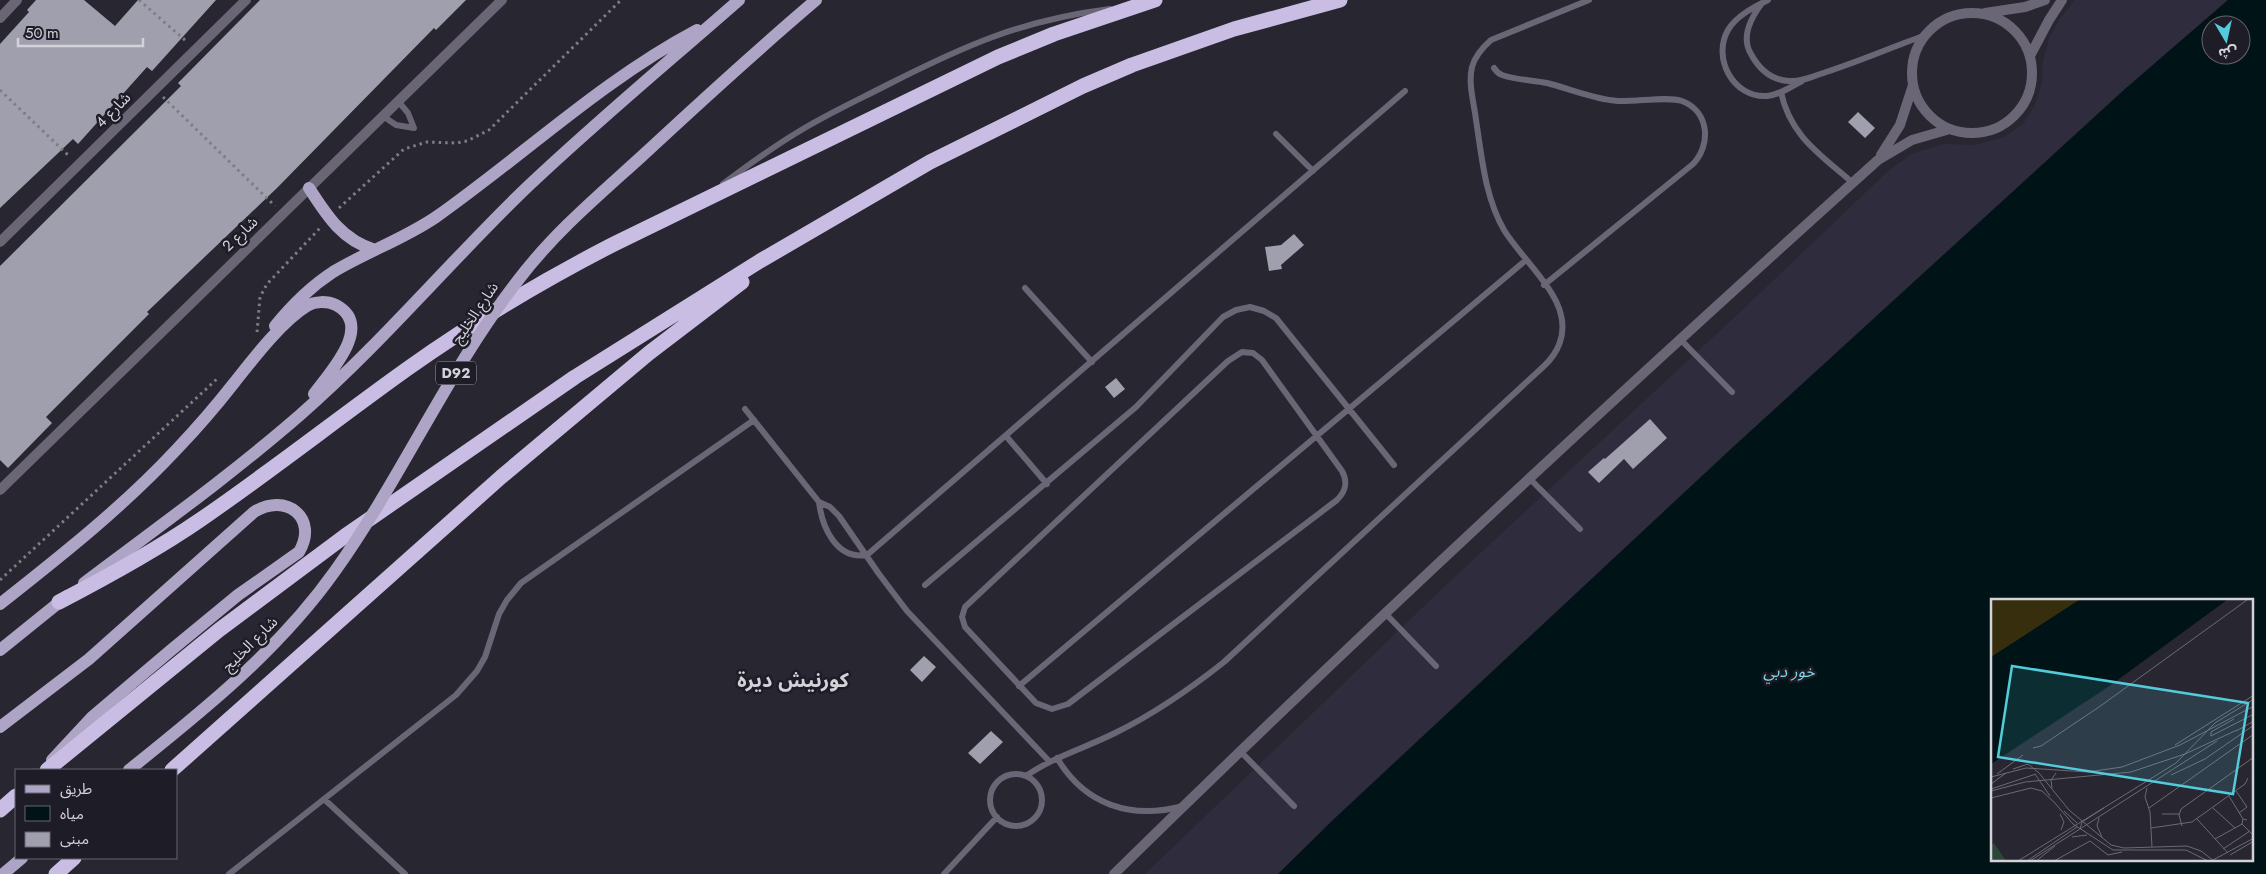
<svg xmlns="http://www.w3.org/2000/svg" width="2266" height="874" font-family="Jost,'Noto Sans Arabic',sans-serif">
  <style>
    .commercial { fill: #2f2c3d }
    .water { fill: #001316; fill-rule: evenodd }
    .building { fill: #a09fad }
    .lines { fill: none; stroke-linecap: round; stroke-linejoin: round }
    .path { stroke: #7e7d86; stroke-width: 3; stroke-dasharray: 2.5 4; stroke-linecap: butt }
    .lane { stroke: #6b6676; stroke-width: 6 }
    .street { stroke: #6b6676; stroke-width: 10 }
    .primary { stroke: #aea4c5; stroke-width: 12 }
    .highway { stroke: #c9bde4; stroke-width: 15 }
    .primary-bridge { stroke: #aea4c5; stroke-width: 12 }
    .labels { text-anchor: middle; stroke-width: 5; stroke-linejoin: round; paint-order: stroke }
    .shield { fill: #1e1c27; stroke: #9d9ba4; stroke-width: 1 }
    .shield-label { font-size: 14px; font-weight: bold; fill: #d3d2d9 }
    .street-label { font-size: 15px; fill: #d3d2d9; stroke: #1e1c27 }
    .water-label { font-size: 16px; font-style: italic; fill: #7fd7e1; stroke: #1e1c27 }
    .district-label { font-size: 20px; font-weight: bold; fill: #d3d2d9; stroke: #1e1c27 }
    .inset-road { fill: none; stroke: #6c6b74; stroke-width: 1 }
    .view { fill: #53cbdb; fill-opacity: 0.15; stroke: #53cbdb; stroke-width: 2.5 }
    .inset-edge { fill: none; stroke: #d3d2d9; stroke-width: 2.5 }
  </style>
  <rect width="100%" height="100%" fill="#272631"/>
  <path class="commercial" d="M2075,0H2228L2125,89L1732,448L1334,819L1278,874H1145L1447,584L1738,314L1887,172L1911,154L1944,144L1975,145L2004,137L2023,124L2035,105L2042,83L2043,61L2049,38L2061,17Z"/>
  <path class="water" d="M2228,0H2266V874H1278L1334,819L1732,448L2125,89ZM2211,25H2241V55H2211ZM1992,600H2252V860H1992Z"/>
  <path class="building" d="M36,0H84L115,26L138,0H216L152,71L147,67L78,144L73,139L0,208V44L29,12L27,10Z
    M260,0H466L436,30L434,28L277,188L147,312L149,314L46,417L52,423L8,468L0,460V266L181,86L178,83Z
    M1858,112L1875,128L1865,138L1848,122Z
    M1294,234L1304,245L1281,265L1282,269L1269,271L1265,247L1281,245Z
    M1116,378L1125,389L1114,398L1105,387Z
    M1650,419L1667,438L1633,469L1624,459L1599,483L1588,472L1604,458L1605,459Z
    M924,656L936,667L922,682L910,670Z
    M991,731L1003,742L980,764L968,753Z"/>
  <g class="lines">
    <path class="path" d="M139,0L186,41
      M0,90L69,156
      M163,97L275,206
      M339,208L404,149L427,142L456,143L467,141L489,130L621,0
      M257,332L260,297L267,284L321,227
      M0,580L218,378"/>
    <path class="lane" d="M1768,0C1754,7 1736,16 1728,30C1712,58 1733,98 1767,96C1779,95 1791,87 1802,81
      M1763,2C1752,16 1740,36 1751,54C1759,69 1771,80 1789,81C1801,82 1815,76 1826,72C1860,61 1892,47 1926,35
      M1494,68C1496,71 1499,74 1502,75C1516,80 1533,80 1547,83C1571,89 1593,99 1618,101C1636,102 1668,96 1682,101C1710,112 1711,145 1693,164L1544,285
      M1781,92C1790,136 1821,155 1853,183
      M383,116L396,125L414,128L408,113L398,101
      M1276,134L1313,171
      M723,184C747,166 771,148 798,132C827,114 858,100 889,84C966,45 1022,20 1110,9
      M1025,288L1092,362
      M1680,339L1732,392
      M1242,352L1253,353L1262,360L1342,471C1348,482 1346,491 1337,500L1068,704L1052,709L1036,703L965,627L962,617L965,607L1228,361Z
      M745,409L819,502L830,507L839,516L879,574L907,611L1049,761
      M1006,436L1047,484
      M1529,478L1580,529
      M819,502C822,527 836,560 867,555L1405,91
      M925,585L1136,407L1223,317L1236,310L1250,307L1264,311L1276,318L1394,465
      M1385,613L1436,666
      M1019,686L1526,260
      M1241,752L1294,806
      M1057,758C1085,805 1131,820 1183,806
      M990 800a26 26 0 1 1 52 0a26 26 0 1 1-52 0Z
      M1026,776C1053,757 1085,748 1115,733C1154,714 1190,689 1224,662L1544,366C1558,353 1566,335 1561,315C1555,287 1520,256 1504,230C1485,197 1482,158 1476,120C1474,103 1468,84 1472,67C1475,56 1482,48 1491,40L1589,0
      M324,799L405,874
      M229,874L456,695L477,671L485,657L499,614L507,600L521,583L754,420
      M944,874L997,817"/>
    <path class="street" d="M1985,13L2025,7L2045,0
      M1912 73a60 60 0 1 1 120 0a60 60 0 1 1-120 0Z
      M0,18L17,0
      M2030,56L2049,20L2062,0
      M1881,155L1900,125L1913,85
      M0,242L246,0
      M0,490L502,0
      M1114,874C1363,630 1619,393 1878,160L1912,140L1950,129"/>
    <path class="primary" d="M309,188C327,216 342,240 375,250
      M275,326C292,305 310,287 333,272C366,252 404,239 436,217C524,155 601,81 697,30
      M84,583C157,528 231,475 300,415C379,346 446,266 521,193C591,126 666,64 739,0
      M0,604C62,555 123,507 177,449C197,428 216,406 234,383C253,359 281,322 307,306C315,301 327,301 336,305C375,326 329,373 314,394
      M0,650L67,596
      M0,727L89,659L254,512C286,492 319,518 299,552L238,595L170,651L92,717L52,760
      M3,874L22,858"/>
    <path class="highway" d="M59,602C107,577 155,551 200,520C270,472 337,419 407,369C473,322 542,281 614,244L998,57L1054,34L1155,0
      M47,770L219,630L345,536L575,377L760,261L930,162L1083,86L1132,65L1234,29L1340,0
      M172,770L501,477L649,353L742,282
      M0,810L16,796
      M56,874L74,858"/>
    <path class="primary-bridge" d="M129,770C204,710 279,650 335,571C402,477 448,370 519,279C554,233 598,196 641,157C698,104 756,51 816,0"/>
  </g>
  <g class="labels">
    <rect class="shield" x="436" y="361.5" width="40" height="23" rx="4"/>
    <g class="shield-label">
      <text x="456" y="378">D92</text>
    </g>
    <g class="street-label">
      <text transform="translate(113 110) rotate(-45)" y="5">شارع 4</text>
      <text transform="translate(240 234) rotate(-44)" y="5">شارع 2</text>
      <text transform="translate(475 313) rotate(-56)" y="5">شارع الخليج</text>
      <text transform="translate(250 644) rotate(-45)" y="5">شارع الخليج</text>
    </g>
    <g class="water-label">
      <text x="1789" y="677">خور دبي</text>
    </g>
    <g class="district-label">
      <text x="793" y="687">كورنيش ديرة</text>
    </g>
  </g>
  <g transform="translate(1991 599)">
    <rect width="262" height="262" fill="#272631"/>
    <path d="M3,244L15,262H0V246Z" fill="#2c4637"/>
    <path d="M0,1H88L0,58Z" fill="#372e0e"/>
    <path d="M88,1H236L117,88L0,165V58Z" fill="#001316"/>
    <path class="inset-road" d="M243,120L220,133V137L263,115M245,132L263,122M184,146L263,96M42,149L50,147L108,108L256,1M22,170L37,165L48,174M48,174L78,211L120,246L133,249L196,247L210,252L223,262M6,175L32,156M44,175L59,197M180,176L214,160L263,126M0,178L35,169L97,173L131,168L189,146L263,107M0,185L15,174M61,189L60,181L65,174M156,189L154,198L159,213L161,248M0,190L45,175M0,192L34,183L140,173L194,155L246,131M245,192L256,208L248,214M238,197L252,220L256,221M0,199L40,189L51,192L64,204M63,203L82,225L122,251H195L217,262M158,209L263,135M222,209L244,229M73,212L86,224M69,215L73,223L70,231M171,215H188M108,219L106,227L111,238M206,220L237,254M251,225L263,237M191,227L188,216L190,210L263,158M160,229L201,223L254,185L257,179M89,230L91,223L113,209M81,238L96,236M224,240L251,225L252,220M232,250L259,232M239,256L263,242M222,261L263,239M27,262L185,164L224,124L263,100M36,262L86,228M39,262L226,142M45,262L64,247M63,262L99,242L117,256L131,253"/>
    <path class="view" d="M21,67L257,104L242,195L7,158Z"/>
    <rect width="262" height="262" class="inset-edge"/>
  </g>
  <rect x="15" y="769" width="162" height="90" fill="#1e1c27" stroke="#66656e"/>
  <rect x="25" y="785" width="25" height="8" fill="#aea4c5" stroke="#66656e"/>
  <text x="60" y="794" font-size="15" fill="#d3d2d9">طريق</text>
  <rect x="25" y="806" width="25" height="15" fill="#001316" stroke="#66656e"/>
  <text x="60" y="819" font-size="15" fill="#d3d2d9">مياه</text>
  <rect x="25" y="832" width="25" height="15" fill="#a09fad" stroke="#66656e"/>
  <text x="60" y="844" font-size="15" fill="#d3d2d9">مبنى</text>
  <g transform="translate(2226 40) rotate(171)"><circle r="24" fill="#1e1c27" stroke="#66656e"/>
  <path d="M0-4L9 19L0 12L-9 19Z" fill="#53cbdb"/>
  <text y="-8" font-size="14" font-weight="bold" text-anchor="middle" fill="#d3d2d9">ش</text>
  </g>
  <path d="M18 38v8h125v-8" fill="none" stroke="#d3d2d9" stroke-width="2.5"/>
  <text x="25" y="38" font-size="15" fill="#d3d2d9" stroke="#1e1c27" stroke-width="4" paint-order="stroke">50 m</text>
</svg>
